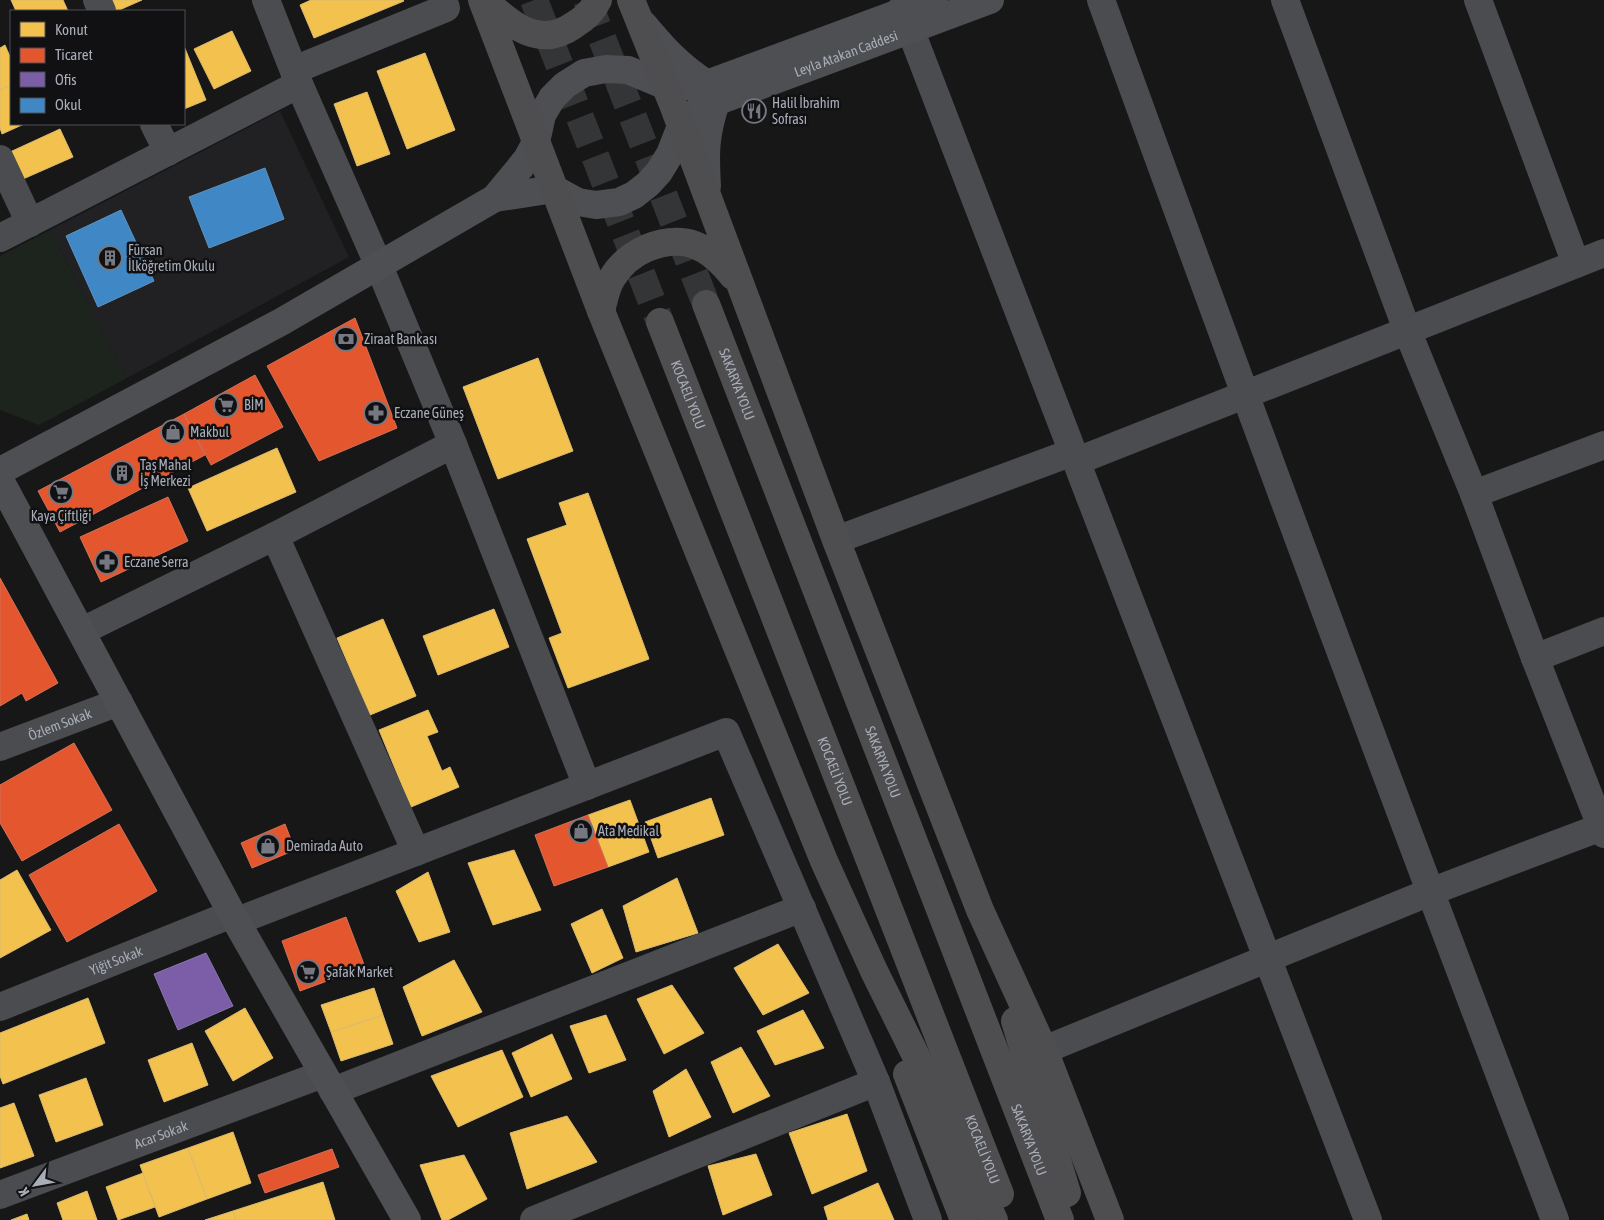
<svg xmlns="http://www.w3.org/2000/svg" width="1604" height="1220" font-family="'Asap Condensed',sans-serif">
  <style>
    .built { fill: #212123 }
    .green { fill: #1d241e }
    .homes { fill: #f2c14e; stroke: #dcbb6e }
    .shops { fill: #e4572e; stroke: #d27157 }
    .offices { fill: #7b5ea7; stroke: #8876ac }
    .schools { fill: #3f88c5; stroke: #5e93c1 }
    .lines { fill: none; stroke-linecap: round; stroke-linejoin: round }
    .highway-tunnel { stroke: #343537; stroke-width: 28; stroke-dasharray: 28 14; stroke-linecap: butt }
    .minor { stroke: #4b4c50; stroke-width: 28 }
    .major { stroke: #4d4f52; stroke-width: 28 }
    .highway { stroke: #4e4e51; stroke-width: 28 }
    .labels { text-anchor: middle; stroke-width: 5; stroke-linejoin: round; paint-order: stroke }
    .street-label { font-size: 14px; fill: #a8adb8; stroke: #111113 }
    .poi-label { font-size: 14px; fill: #a8adb8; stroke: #111113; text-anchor: start }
  </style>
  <rect width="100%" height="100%" fill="#171717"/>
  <path class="built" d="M280,111L349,257L127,378L50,230Z"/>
  <path class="green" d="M50,230L127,378L39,425L0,410V256Z"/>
  <path class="homes" d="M11,0H63L68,11H16Z
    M107,0H142L117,11H112Z
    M311,0H403L404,1L314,38L300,5Z
    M232,31L251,71L214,89L194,49Z
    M5,45L11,59V85L0,90V48Z
    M184,46L206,100L184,109Z
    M425,53L455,130L407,149L377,71Z
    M11,85V124H24L2,134L0,128V90Z
    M367,92L390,154L357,166L334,104Z
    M60,129L73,157L23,179L10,152Z
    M538,358L573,451L498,479L463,387Z
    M277,448L296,492L207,531L188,488Z
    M588,493L649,659L568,688L549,638L562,633L527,539L567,525L559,503Z
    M494,609L509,647L438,675L423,636Z
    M383,619L416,696L370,715L337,638Z
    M428,710L438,732L427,736L442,771L450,767L459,787L411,807L379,730Z
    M711,798L724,835L658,858L645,822Z
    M630,800L649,852L608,867L588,815Z
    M514,850L541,910L493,925L468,863Z
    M17,870L51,930L0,958V880Z
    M428,872L450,932L419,942L396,891Z
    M677,878L698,933L636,952L623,906Z
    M602,909L623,958L592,973L571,924Z
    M778,944L809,993L763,1015L734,968Z
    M454,960L482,1012L422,1036L403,987Z
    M672,985L704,1033L664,1054L637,999Z
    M374,988L383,1015L331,1032L321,1005Z
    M88,998L105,1043L3,1084L0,1076V1033Z
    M245,1008L273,1058L233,1081L205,1031Z
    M803,1010L824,1048L775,1065L757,1031Z
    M383,1015L393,1044L341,1061L331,1032Z
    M606,1015L626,1060L589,1073L570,1026Z
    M552,1034L572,1079L531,1097L512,1053Z
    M192,1043L208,1085L164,1102L148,1060Z
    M741,1047L770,1096L733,1113L711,1062Z
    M502,1050L523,1097L458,1127L431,1076Z
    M686,1069L711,1117L669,1137L653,1091Z
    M86,1078L103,1125L56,1142L39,1095Z
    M14,1103L34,1156L0,1168V1108Z
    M847,1114L867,1171L812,1194L789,1133Z
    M567,1116L597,1162L527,1189L510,1133Z
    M233,1132L251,1183L207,1199L188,1148Z
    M188,1148L207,1199L159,1217L140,1165Z
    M756,1154L772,1195L723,1215L708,1166Z
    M464,1155L487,1199L448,1220H442L420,1165Z
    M143,1173L155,1207L118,1220L106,1187Z
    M323,1182L335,1220H236L233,1211Z
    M878,1183L894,1220H828L824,1207Z
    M87,1191L97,1220H63L57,1203Z
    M233,1211L236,1220H205Z
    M27,1214L29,1220H11Z"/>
  <path class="shops" d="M355,318L397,428L319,461L267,366Z
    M255,375L283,427L211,465L184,414Z
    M184,414L205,455L60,532L38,491Z
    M168,497L188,541L101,582L80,537Z
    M0,578L58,683L26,701L22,693L0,706Z
    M74,743L112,810L22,861L0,823V785Z
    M588,815L608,867L554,886L535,835Z
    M119,824L157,891L67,942L29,875Z
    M285,824L295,850L252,868L241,843Z
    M346,917L365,967L300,991L282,941Z
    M332,1149L339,1167L265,1193L258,1175Z"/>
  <path class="offices" d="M206,953L233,1006L178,1030L154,974Z"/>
  <path class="schools" d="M265,168L284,219L209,248L189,197Z
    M121,210L154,281L98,307L66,236Z"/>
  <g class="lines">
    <path class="highway-tunnel" d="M534,0L660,322
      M587,0L706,304"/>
    <g class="minor">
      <path d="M97,0L102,11"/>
      <path d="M266,0L299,84L379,266L453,444L587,786"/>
      <path d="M1101,0C1249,408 1400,815 1555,1220"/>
      <path d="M1285,0L1407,330L1474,494L1535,658L1604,834"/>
      <path d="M1478,0L1576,264"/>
      <path d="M902,8L1368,1220"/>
      <path d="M294,70L446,8L443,0"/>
      <path d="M154,124L168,152"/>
      <path d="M0,159L30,223"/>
      <path d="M0,238L299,84"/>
      <path d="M1077,461L1604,253"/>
      <path d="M1474,494L1604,445"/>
      <path d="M275,536L416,852"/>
      <path d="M836,540L1073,452"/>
      <path d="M82,631L275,536L453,444"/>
      <path d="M1535,658L1604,631"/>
      <path id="s1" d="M0,747L119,702"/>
      <path d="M237,921L726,732L876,1082L928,1220"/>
      <path id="s2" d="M0,1007L232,914"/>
      <path d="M1044,1050L1430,892L1604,826"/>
      <path d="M333,1091L802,908"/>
      <path id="s3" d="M0,1195L323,1074"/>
      <path d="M534,1220L876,1082"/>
    </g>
    <g class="major">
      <path d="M643,24C664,49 679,66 707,84"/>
      <path d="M707,186C705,151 705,136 716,102"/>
      <path id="s4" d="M495,198L554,189L578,202L596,205L619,202L634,195L648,184L659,172L670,154L681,126L702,107L990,0"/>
      <path d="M0,471L281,322L495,198L527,159L536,142L542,115L552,98L565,85L584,73L606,69L628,70L664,85L699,87L934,0"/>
      <path d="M0,480L232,914L407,1220"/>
    </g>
    <g class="highway">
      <path d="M482,0L601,311L824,861L874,971L922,1068L994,1220"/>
      <path d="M484,0C510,24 539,50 574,25C584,19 593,11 598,0"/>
      <path d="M631,0L674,107L836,540L980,910L1044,1050L1110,1220"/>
      <path id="s5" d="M706,304L1060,1220"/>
      <path d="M601,311C604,300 606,287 612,278C620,265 633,254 647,248C685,233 709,246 733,276"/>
      <path id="s6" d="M660,322L1000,1194"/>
      <path d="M1015,1021L1067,1193"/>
      <path d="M907,1074L964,1220"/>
    </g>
  </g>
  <defs>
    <g id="restaurant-ring" transform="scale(1.25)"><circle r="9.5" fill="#111113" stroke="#757880" stroke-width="1.5"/><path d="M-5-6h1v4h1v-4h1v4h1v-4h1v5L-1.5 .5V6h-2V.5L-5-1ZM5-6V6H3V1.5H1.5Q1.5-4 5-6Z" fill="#757880"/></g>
    <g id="building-ring" transform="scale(1.25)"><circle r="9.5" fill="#111113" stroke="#757880" stroke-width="1.5"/><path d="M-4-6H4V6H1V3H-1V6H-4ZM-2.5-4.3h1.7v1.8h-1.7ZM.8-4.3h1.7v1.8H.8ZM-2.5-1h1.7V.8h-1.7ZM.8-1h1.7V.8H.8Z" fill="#757880"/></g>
    <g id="bank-ring" transform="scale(1.25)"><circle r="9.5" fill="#111113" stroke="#757880" stroke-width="1.5"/><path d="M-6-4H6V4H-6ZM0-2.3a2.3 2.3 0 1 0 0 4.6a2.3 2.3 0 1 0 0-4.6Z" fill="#757880"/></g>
    <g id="supermarket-ring" transform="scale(1.25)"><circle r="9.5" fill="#111113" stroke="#757880" stroke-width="1.5"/><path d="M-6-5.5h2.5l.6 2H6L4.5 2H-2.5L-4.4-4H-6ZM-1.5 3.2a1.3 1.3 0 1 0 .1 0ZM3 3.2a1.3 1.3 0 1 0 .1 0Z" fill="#757880"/></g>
    <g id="pharmacy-ring" transform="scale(1.25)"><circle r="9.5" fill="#111113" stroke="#757880" stroke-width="1.5"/><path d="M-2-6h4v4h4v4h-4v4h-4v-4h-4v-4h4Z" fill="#757880"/></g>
    <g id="shop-ring" transform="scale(1.25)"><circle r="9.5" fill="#111113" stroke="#757880" stroke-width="1.5"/><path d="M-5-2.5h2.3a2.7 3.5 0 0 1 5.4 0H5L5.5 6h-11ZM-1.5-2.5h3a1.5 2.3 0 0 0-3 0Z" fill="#757880"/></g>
  </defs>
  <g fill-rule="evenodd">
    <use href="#restaurant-ring" x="754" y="111"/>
    <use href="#building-ring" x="110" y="258"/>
    <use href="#bank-ring" x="346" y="339"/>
    <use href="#supermarket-ring" x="226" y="405"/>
    <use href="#pharmacy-ring" x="376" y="413"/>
    <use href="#shop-ring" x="173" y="432"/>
    <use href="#building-ring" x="122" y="473"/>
    <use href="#supermarket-ring" x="61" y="492"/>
    <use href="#pharmacy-ring" x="107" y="562"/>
    <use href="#shop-ring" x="581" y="831"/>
    <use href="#shop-ring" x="268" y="846"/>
    <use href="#supermarket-ring" x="308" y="972"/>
  </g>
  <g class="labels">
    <g class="street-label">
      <text dy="5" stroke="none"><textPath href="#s4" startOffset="412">Leyla Atakan Caddesi</textPath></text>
      <text dy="5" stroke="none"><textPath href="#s5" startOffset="86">SAKARYA YOLU</textPath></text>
      <text dy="5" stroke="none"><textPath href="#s6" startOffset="78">KOCAELİ YOLU</textPath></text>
      <text dy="5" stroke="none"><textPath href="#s1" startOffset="64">Özlem Sokak</textPath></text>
      <text dy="5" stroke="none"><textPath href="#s5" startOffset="491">SAKARYA YOLU</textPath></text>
      <text dy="5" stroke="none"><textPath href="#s6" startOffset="482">KOCAELİ YOLU</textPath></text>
      <text dy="5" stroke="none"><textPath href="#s2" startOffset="125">Yiğit Sokak</textPath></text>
      <text dy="5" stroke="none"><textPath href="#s3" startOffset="172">Acar Sokak</textPath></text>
      <text dy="5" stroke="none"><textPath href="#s5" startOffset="896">SAKARYA YOLU</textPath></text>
      <text dy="5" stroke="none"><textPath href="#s6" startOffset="888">KOCAELİ YOLU</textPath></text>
    </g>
    <g class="poi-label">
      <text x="772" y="108">Halil İbrahim<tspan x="772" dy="16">Sofrası</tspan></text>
      <text x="128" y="255">Fürsan<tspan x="128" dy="16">İlköğretim Okulu</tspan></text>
      <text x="364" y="344">Ziraat Bankası</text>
      <text x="244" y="410">BİM</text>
      <text x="394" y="418">Eczane Güneş</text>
      <text x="190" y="437">Makbul</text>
      <text x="140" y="470">Taş Mahal<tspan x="140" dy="16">İş Merkezi</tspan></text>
      <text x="61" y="521" text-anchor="middle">Kaya Çiftliği</text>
      <text x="124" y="567">Eczane Serra</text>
      <text x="598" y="836">Ata Medikal</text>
      <text x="286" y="851">Demirada Auto</text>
      <text x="326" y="977">Şafak Market</text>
    </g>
  </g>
  <rect x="10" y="10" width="175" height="115" fill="#111113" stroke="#4d4f55"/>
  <rect x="20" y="22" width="25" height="15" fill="#f2c14e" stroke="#4d4f55"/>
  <text x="55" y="35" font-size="15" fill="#a8adb8">Konut</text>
  <rect x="20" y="48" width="25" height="15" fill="#e4572e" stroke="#4d4f55"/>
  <text x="55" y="60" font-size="15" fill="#a8adb8">Ticaret</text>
  <rect x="20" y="72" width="25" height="15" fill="#7b5ea7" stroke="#4d4f55"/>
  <text x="55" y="85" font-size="15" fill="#a8adb8">Ofis</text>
  <rect x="20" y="98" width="25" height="15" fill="#3f88c5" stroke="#4d4f55"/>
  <text x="55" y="110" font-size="15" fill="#a8adb8">Okul</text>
  <g transform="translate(35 1185) rotate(238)" stroke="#111113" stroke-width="4" paint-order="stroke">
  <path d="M0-4L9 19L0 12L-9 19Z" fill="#a8adb8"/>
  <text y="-8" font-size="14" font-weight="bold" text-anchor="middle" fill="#a8adb8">K</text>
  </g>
</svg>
